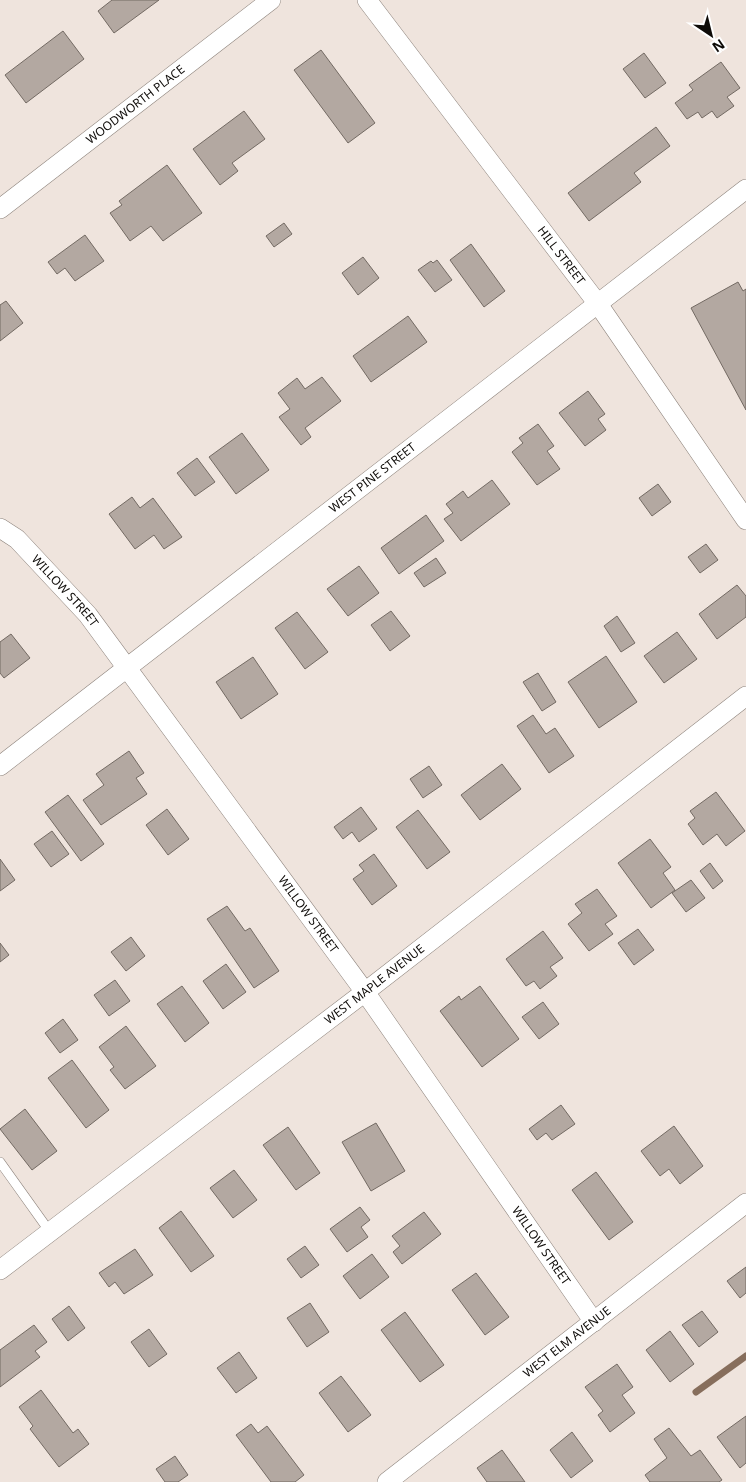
<svg xmlns="http://www.w3.org/2000/svg" width="746" height="1482" font-family="'Noto Sans',sans-serif">
  <style>
    .lines { fill: none; stroke-linecap: round; stroke-linejoin: round }
    .stream { stroke: #876e5c; stroke-width: 7 }
    .building { fill: #b3a8a1; stroke: #736a63 }
    .lane-casing { stroke: #8f857e; stroke-width: 10 }
    .street-casing { stroke: #8f857e; stroke-width: 20 }
    .lane { stroke: #fff; stroke-width: 9 }
    .street { stroke: #fff; stroke-width: 19 }
    .labels { text-anchor: middle; stroke-width: 4; stroke-linejoin: round; paint-order: stroke }
    .street-label { font-size: 12px; fill: #0e0b08; stroke: #fff }
  </style>
  <rect width="100%" height="100%" fill="#efe4dd"/>
  <g class="lines">
    <path class="stream" d="M696,1392L746,1356"/>
  </g>
  <path class="building" d="M112,0H159L114,33L98,11Z
    M63,31L84,59L26,103L5,75Z
    M321,50L375,123L348,143L294,70Z
    M644,53L666,83L645,98L623,69Z
    M721,62L740,88L727,97L734,106L717,118L712,111L702,118L698,112L687,119L675,103L693,90L689,85Z
    M244,111L265,139L232,163L238,171L220,185L193,149Z
    M656,127L670,146L634,173L641,182L589,221L568,193Z
    M167,165L202,213L163,241L151,226L130,241L110,213L122,205L119,201Z
    M284,223L292,234L274,247L266,236Z
    M85,235L104,261L75,281L65,268L57,274L48,262Z
    M471,244L505,291L484,307L450,260Z
    M363,257L379,278L358,295L342,273Z
    M437,260L452,280L435,292L418,270L431,261L433,263Z
    M738,282L743,291L746,289V410L691,308Z
    M6,301L23,323L0,341V305Z
    M408,316L427,342L371,382L353,356Z
    M322,377L341,401L305,428L311,437L301,445L279,417L290,409L278,393L297,378L305,389Z
    M588,391L605,414L598,419L606,430L585,446L559,413Z
    M538,424L554,446L547,451L560,469L537,485L512,452L523,443L519,438Z
    M242,433L269,470L236,494L209,457Z
    M197,458L215,482L195,496L177,473Z
    M492,480L510,504L461,541L444,519L453,513L446,504L463,491L468,498Z
    M658,484L671,502L652,516L639,498Z
    M132,497L140,508L153,498L182,537L164,549L154,535L135,549L109,514Z
    M426,515L444,541L399,574L381,548Z
    M706,544L718,560L700,573L688,557Z
    M436,558L446,573L424,587L414,573Z
    M359,566L379,593L348,616L327,589Z
    M737,585L746,596V617L717,639L699,614Z
    M391,611L410,636L390,651L371,625Z
    M297,612L328,652L305,669L275,628Z
    M617,616L635,643L621,652L604,626Z
    M677,632L697,659L664,683L644,656Z
    M11,634L30,658L4,678L0,673V642Z
    M606,656L637,702L599,728L568,682Z
    M253,657L278,694L241,719L216,682Z
    M538,673L556,702L542,711L523,682Z
    M533,715L546,734L555,728L574,756L549,773L517,726Z
    M129,751L144,773L136,778L147,794L101,825L83,800L104,785L96,774Z
    M502,764L521,789L480,820L461,795Z
    M429,766L442,785L423,798L410,779Z
    M716,792L745,831L726,846L717,834L703,845L688,824L695,818L690,811Z
    M68,795L104,844L81,861L45,812Z
    M361,807L377,829L359,842L352,832L343,839L334,827Z
    M167,809L189,839L168,855L146,825Z
    M418,810L450,852L427,869L396,827Z
    M52,831L69,854L51,867L34,844Z
    M650,839L671,867L663,873L675,890L651,908L618,863Z
    M374,854L397,886L372,905L353,879L364,871L359,865Z
    M0,859L15,880L0,891Z
    M710,863L723,881L713,889L700,871Z
    M691,880L705,898L686,912L672,893Z
    M597,889L617,916L605,924L613,934L589,951L568,924L582,913L575,904Z
    M227,906L245,931L250,928L279,971L254,988L207,919Z
    M638,929L654,950L634,965L618,943Z
    M543,931L563,958L550,967L557,976L540,989L534,981L526,986L506,959Z
    M131,937L145,956L126,971L111,952Z
    M0,943L9,955L0,962Z
    M226,964L246,992L223,1009L203,981Z
    M115,980L130,1001L109,1016L94,995Z
    M182,986L209,1023L185,1042L157,1004Z
    M480,986L519,1039L482,1067L440,1011L459,996L461,1000Z
    M543,1002L559,1024L539,1039L522,1017Z
    M63,1019L78,1040L60,1053L45,1033Z
    M126,1026L156,1066L125,1089L110,1070L114,1067L99,1047Z
    M72,1060L109,1110L86,1128L48,1078Z
    M561,1105L575,1124L552,1140L546,1133L537,1140L529,1129Z
    M25,1109L57,1151L32,1170L0,1129Z
    M376,1123L405,1171L371,1191L342,1142Z
    M674,1126L703,1166L680,1184L669,1169L660,1176L641,1151Z
    M288,1127L320,1173L296,1190L263,1145Z
    M234,1170L257,1200L233,1218L210,1188Z
    M596,1172L633,1222L609,1240L572,1190Z
    M360,1207L370,1220L361,1227L368,1237L347,1252L330,1229Z
    M181,1211L214,1256L191,1272L159,1228Z
    M424,1212L441,1234L402,1264L393,1252L400,1246L392,1236Z
    M305,1246L319,1265L301,1278L287,1259Z
    M135,1249L153,1275L124,1294L115,1282L109,1287L99,1273Z
    M372,1254L389,1277L360,1299L343,1276Z
    M746,1267V1293L740,1298L727,1281Z
    M476,1273L509,1317L485,1335L452,1290Z
    M310,1303L329,1332L307,1347L287,1318Z
    M69,1306L85,1328L68,1341L52,1319Z
    M702,1311L718,1332L699,1347L682,1325Z
    M405,1312L444,1365L420,1382L381,1330Z
    M34,1325L47,1342L35,1351L40,1357L0,1387V1350Z
    M149,1329L167,1354L149,1367L131,1342Z
    M670,1331L694,1364L670,1382L646,1350Z
    M239,1352L257,1378L236,1393L217,1368Z
    M617,1364L633,1387L622,1395L635,1413L610,1432L598,1415L603,1411L585,1387Z
    M341,1376L371,1415L348,1432L319,1393Z
    M41,1390L73,1433L78,1429L89,1444L59,1467L30,1429L33,1426L19,1407Z
    M746,1416V1463L740,1468L717,1437Z
    M251,1424L258,1433L267,1426L304,1475L295,1482H271L236,1435Z
    M669,1428L691,1456L700,1450L722,1480L719,1482H650L645,1475L667,1458L654,1439Z
    M572,1432L593,1461L571,1478L550,1450Z
    M502,1450L525,1482H487L477,1468Z
    M175,1456L188,1475L178,1482H165L156,1469Z"/>
  <g class="lines">
    <g class="lane-casing">
      <path id="lane" d="M0,1162L50,1232"/>
    </g>
    <g class="street-casing">
      <g id="street">
        <path id="s1" d="M367,0L598,304L746,520"/>
        <path id="s2" d="M0,209L271,0"/>
        <path id="s3" d="M0,528L17,539L88,615L365,992L594,1322"/>
        <path id="s4" d="M0,766L746,189"/>
        <path id="s5" d="M0,1270L365,992L746,696"/>
        <path id="s6" d="M387,1482L746,1203"/>
      </g>
    </g>
    <use href="#lane" class="lane"/>
    <use href="#street" class="street"/>
  </g>
  <g class="labels">
    <g class="street-label">
      <text dy="4" stroke="none"><textPath href="#s2" startOffset="171">WOODWORTH PLACE</textPath></text>
      <text dy="4" stroke="none"><textPath href="#s1" startOffset="321">HILL STREET</textPath></text>
      <text dy="4" stroke="none"><textPath href="#s4" startOffset="471">WEST PINE STREET</textPath></text>
      <text dy="4" stroke="none"><textPath href="#s3" startOffset="91">WILLOW STREET</textPath></text>
      <text dy="4" stroke="none"><textPath href="#s3" startOffset="496">WILLOW STREET</textPath></text>
      <text dy="4" stroke="none"><textPath href="#s5" startOffset="471">WEST MAPLE AVENUE</textPath></text>
      <text dy="4" stroke="none"><textPath href="#s3" startOffset="901">WILLOW STREET</textPath></text>
      <text dy="4" stroke="none"><textPath href="#s6" startOffset="228">WEST ELM AVENUE</textPath></text>
    </g>
  </g>
  <g transform="translate(711 35) rotate(145)" stroke="#ffffff" stroke-width="4" paint-order="stroke">
  <path d="M0-4L9 19L0 12L-9 19Z" fill="#0e0b08"/>
  <text y="-8" font-size="14" font-weight="bold" text-anchor="middle" fill="#0e0b08">N</text>
  </g>
</svg>
